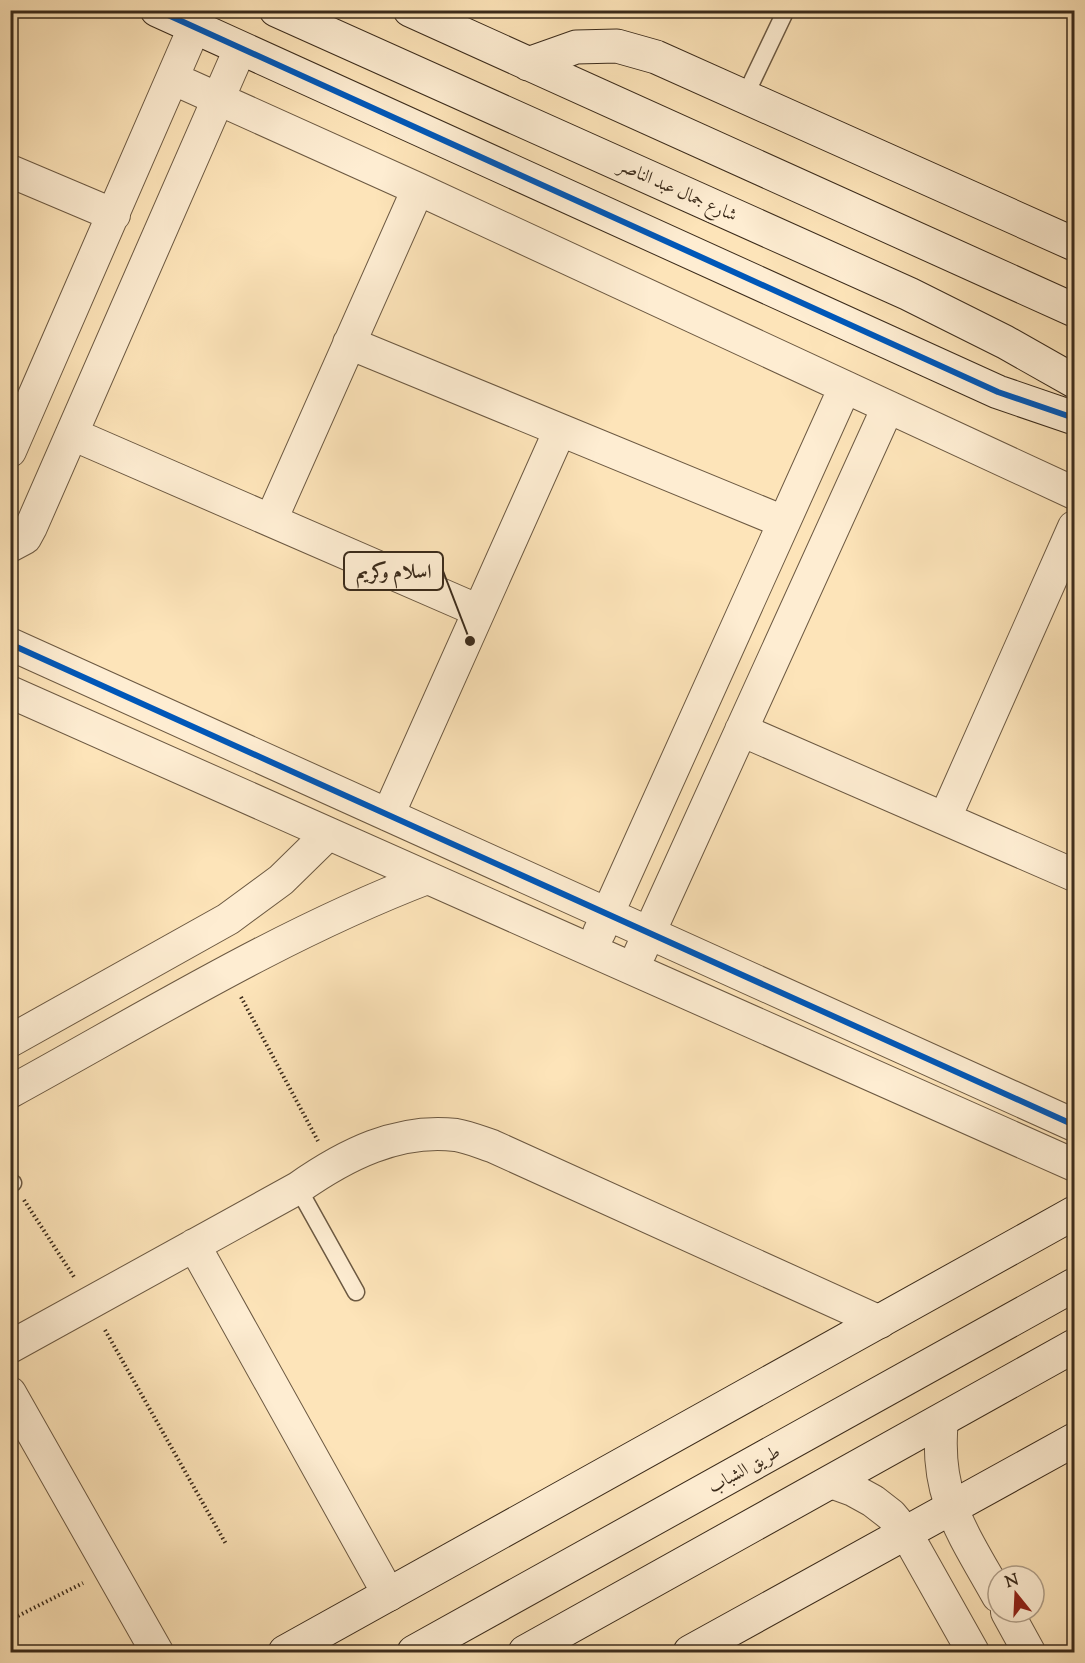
<svg xmlns="http://www.w3.org/2000/svg" width="1085" height="1663" font-family="'Sorts Mill Goudy',Amiri,serif">
  <style>
    .lines { fill: none; stroke-linecap: round; stroke-linejoin: round }
    .lane-casing { stroke: #6c5942; stroke-width: 19 }
    .street-casing { stroke: #6c5942; stroke-width: 34 }
    .secondary-casing { stroke: #3b2b1b; stroke-width: 35 }
    .path { stroke: #3b2b1b; stroke-width: 4; stroke-dasharray: 1.5 3; stroke-linecap: butt }
    .lane { stroke: #feedd2; stroke-width: 16 }
    .street { stroke: #feedd2; stroke-width: 32 }
    .secondary { stroke: #feedd2; stroke-width: 33 }
    .cycleway-casing { stroke: #feedd2; stroke-width: 10 }
    .cycleway { stroke: #0057b8; stroke-width: 6 }
    .labels { text-anchor: middle; stroke-width: 4.5; stroke-linejoin: round; paint-order: stroke }
    .street-label { font-size: 18px; fill: #3b2b1b; stroke: #feedd2 }
    .leader { fill: none; stroke: #3b2b1b; stroke-width: 2 }
    .callout-dot { fill: #3b2b1b; stroke: #feedd2; stroke-width: 2 }
    .callout { fill: #feedd2; stroke: #3b2b1b; stroke-width: 2 }
    .callout-label { font-size: 20px; text-anchor: middle; font-weight: bold; fill: #3b2b1b }
  </style>
  <rect width="100%" height="100%" fill="#fde4b9"/>
  <filter id="stains"><feTurbulence type="fractalNoise" baseFrequency=".00333" numOctaves="4"/><feColorMatrix values="0 0 0 0 .2 0 0 0 0 .09 0 0 0 0 .02 0 0 0 .5 -.17"/></filter>
  <radialGradient id="worn" r=".72"><stop offset=".6" stop-color="#630" stop-opacity="0"/><stop offset="1" stop-color="#630" stop-opacity=".3"/></radialGradient>
  <g class="lines">
    <g class="lane-casing">
      <path id="lane" d="M745,96L786,10
        M10,1184L13,1183
        M298,1188L356,1292"/>
    </g>
    <g class="street-casing">
      <path id="street" d="M174,79L418,189L1074,493
        M10,171L114,215
        M349,343L784,522
        M72,434L479,611
        M10,451L194,28
        M271,520L418,189
        M10,546L25,538L31,527L240,49
        M10,644L1074,1125
        M10,692L1074,1165
        M741,730L1074,875
        M388,815L560,430
        M945,818L1074,527
        M599,933L845,387
        M640,953L888,407
        M10,1041L228,919L281,880L328,834
        M10,1092C147,1017 281,934 427,878
        M194,1245L389,1595
        M10,1347L298,1188C345,1155 398,1128 456,1135C468,1137 480,1142 492,1146L880,1322
        M10,1393L157,1652
        M942,1420C934,1496 963,1533 998,1596
        M831,1482L853,1490L873,1501L891,1515L906,1533L973,1652
        M1007,1612L1029,1652"/>
    </g>
    <g class="secondary-casing">
      <path id="secondary" d="M157,10L998,392L1074,418
        M276,10L909,294L1005,342L1074,381
        M410,10L1074,310
        M528,64L576,47L617,46L656,57L1074,244
        M285,1652L1074,1213
        M414,1652L1074,1285
        M525,1652L1074,1346
        M690,1652L1074,1440"/>
    </g>
    <path class="path" d="M241,997L318,1141
      M24,1200L74,1277
      M105,1330L226,1544
      M10,1620L83,1583"/>
    <use href="#lane" class="lane"/>
    <use href="#street" class="street"/>
    <use href="#secondary" class="secondary"/>
    <g class="cycleway-casing">
      <path id="cycleway" d="M157,10L998,392L1074,418
        M10,644L1074,1125"/>
    </g>
    <use href="#cycleway" class="cycleway"/>
  </g>
  <g class="labels">
    <g class="street-label">
      <text transform="translate(678 190) rotate(24)" y="6">شارع جمال عبد الناصر</text>
      <text transform="translate(744 1469) rotate(-29)" y="6">طريق الشباب</text>
    </g>
  </g>
  <path class="leader" d="M470 641L443 571"/>
  <circle class="callout-dot" cx="470" cy="641" r="6"/>
  <rect class="callout" x="344" y="552" width="99" height="38" rx="6"/>
  <g class="callout-label">
    <text x="394" y="578">اسلام وكريم</text>
  </g>
  <rect width="1085" height="1663" fill="none" stroke="#fde4b9" stroke-width="36"/>
  <rect x="12" y="12" width="1061" height="1639" fill="none" stroke="#3b2b1b" stroke-width="3"/>
  <rect x="18" y="18" width="1049" height="1627" fill="none" stroke="#3b2b1b" stroke-width="1.5"/>
  <g transform="translate(1016 1594) rotate(342)"><circle r="28" fill="#feedd2" stroke="#b09f89" stroke-width="1.5"/>
  <path d="M0-4.5L10 22L0 15L-10 22Z" fill="#8f2418"/>
  <text y="-9" font-size="16" font-weight="bold" text-anchor="middle" fill="#3b2b1b">N</text>
  </g>
  <rect width="100%" height="100%" filter="url(#stains)"/>
  <rect width="100%" height="100%" fill="url(#worn)"/>
</svg>
